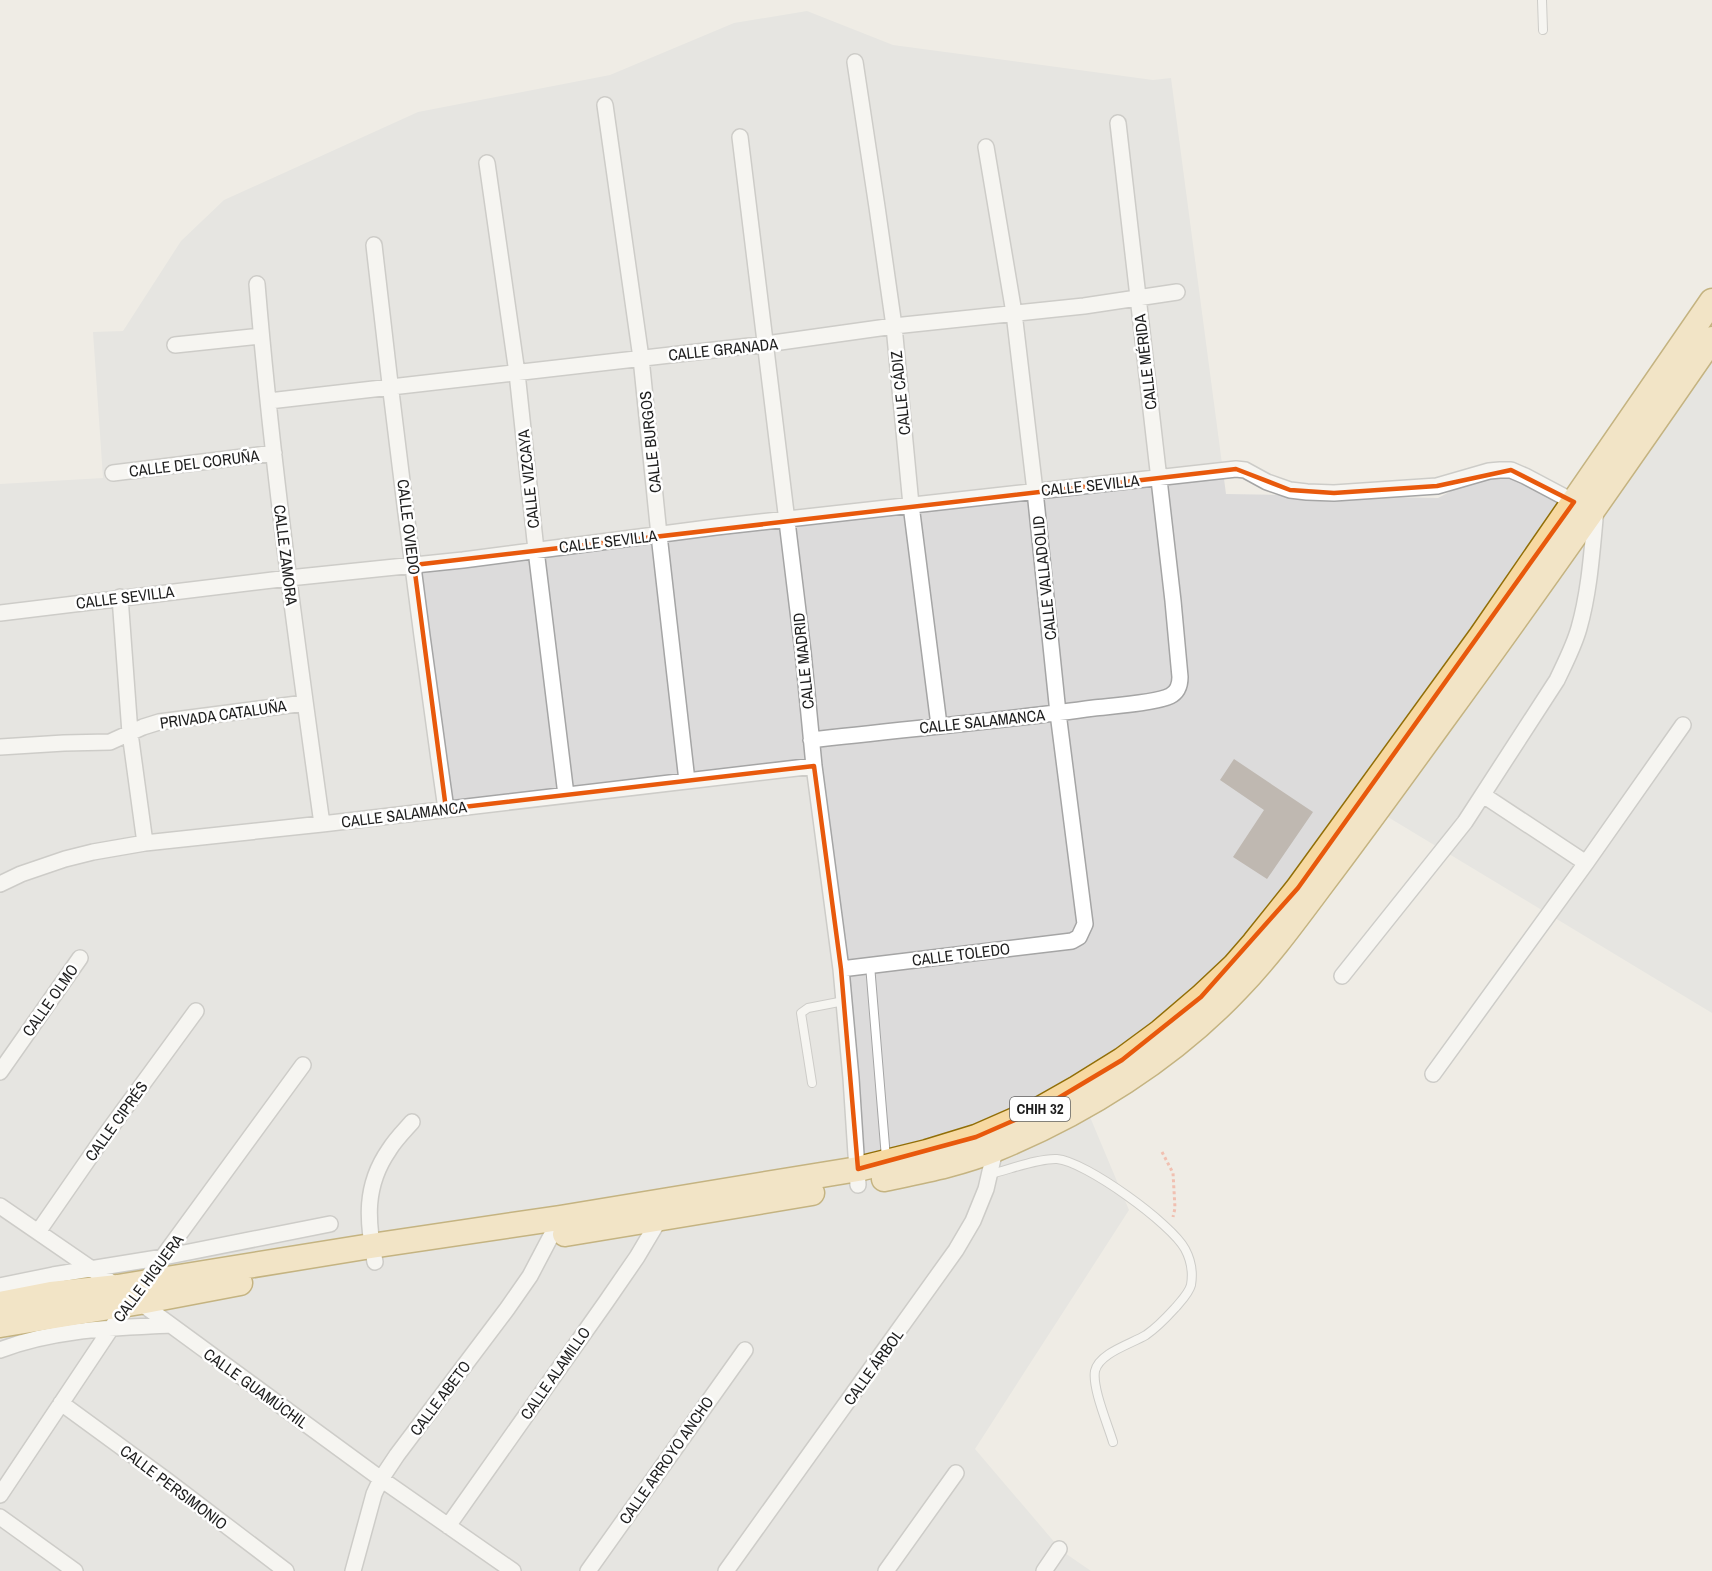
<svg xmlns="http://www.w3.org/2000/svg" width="1712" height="1571" font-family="'Archivo Narrow',sans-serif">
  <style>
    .residential { fill: #dcdbdb }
    .building { fill: #bfb8b1 }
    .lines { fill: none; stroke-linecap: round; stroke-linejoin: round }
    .service-casing { stroke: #a5a5a5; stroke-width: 10 }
    .minor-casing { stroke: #a5a5a5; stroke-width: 18 }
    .primary-casing { stroke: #916e07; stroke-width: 27 }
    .path { stroke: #f38971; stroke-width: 3; stroke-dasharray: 3 3; stroke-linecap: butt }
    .service { stroke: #fff; stroke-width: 8 }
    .minor { stroke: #fff; stroke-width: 15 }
    .primary { stroke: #f7d9a1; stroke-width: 24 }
    .marked { fill: none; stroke: #e8590c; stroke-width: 4.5; stroke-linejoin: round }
    .labels { text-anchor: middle; stroke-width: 5; stroke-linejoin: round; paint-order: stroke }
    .shield { fill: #fff; stroke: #626262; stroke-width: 1.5 }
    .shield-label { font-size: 15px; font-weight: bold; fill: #1e1e1e }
    .street-label { font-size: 16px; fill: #1e1e1e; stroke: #fff }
  </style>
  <rect width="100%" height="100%" fill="#efece5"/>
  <path class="residential" d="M807,11L893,45L1153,80L1171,78L1226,494L1438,498L1472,480L1505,470L1577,501L1712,313V1013L1368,805L1281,933L1085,1105L1129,1210L975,1449L1062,1551L1091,1571H0V484L103,478L93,332L123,331L181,241L224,200L418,112L610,75L734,23Z"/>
  <path class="building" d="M1234,759L1313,812L1267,879L1233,857L1264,810L1220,780Z"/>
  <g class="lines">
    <g class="service-casing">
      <path id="service" d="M1542,0L1543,30
        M870,965L886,1158
        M812,1083L801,1013L808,1008L844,1001
        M990,1174C1008,1170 1039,1158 1057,1159C1085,1161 1172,1224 1185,1249C1191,1260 1193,1273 1191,1285C1189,1293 1181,1301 1176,1307C1166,1318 1158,1327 1146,1335C1131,1344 1099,1353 1095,1371C1092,1388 1108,1425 1113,1442"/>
    </g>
    <g class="minor-casing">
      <path id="minor" d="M855,62L877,207L894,326L911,505L939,725
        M605,105L641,358L659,535L687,781
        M740,137L803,652L814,766L841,969L851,1078L858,1185
        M487,163L517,373L536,550L566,795
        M374,245C395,433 419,621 446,809
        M257,284C272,465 297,645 322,824
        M175,345L261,336
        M269,401L766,344L894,326L1084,306L1177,292
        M113,473L274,453
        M120,597L130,733L145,843
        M0,613L289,578L463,560L716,527L1236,469L1245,470L1267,482L1290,490L1307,492L1334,493L1437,486L1489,471L1500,470H1511L1525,476L1574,502
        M811,740C905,729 1000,721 1094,708C1111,706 1156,703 1170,696C1178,692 1180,685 1180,677L1173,601L1118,123
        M0,747L64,743L110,742L143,727L159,722L305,703
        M1483,795L1586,863
        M0,884L21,874L65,859L93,852L145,843L322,824L814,766
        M841,969L1072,941L1079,937L1085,924L1058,713L1035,491L1014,313L986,147
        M1342,976L1465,822L1557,680C1565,663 1574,646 1579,628C1590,589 1592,549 1596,509
        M0,1072L80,958
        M1433,1074L1586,863L1683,725
        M0,1206L118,1287
        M38,1232L101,1141L196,1011
        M375,1262C367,1221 364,1186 389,1150C395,1140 404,1131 412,1122
        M143,1284L303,1065
        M0,1286L53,1275L164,1257L330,1224
        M138,1301L381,1479L513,1571
        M0,1350C54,1329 113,1328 170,1325
        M61,1403L165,1479L286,1571
        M0,1495L128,1303
        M0,1517L75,1571
        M448,1526L606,1302L637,1257L659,1220
        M353,1571L374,1494L381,1479L397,1455L507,1309L530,1276L551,1236
        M588,1571L745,1350
        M726,1571L956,1250L973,1221L986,1189L995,1150
        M886,1571L956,1473
        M1044,1571L1059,1549"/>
    </g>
    <g class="primary-casing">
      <path id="primary" d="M884,1179C922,1171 960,1164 996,1149C1084,1113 1172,1058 1238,988C1269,956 1295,920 1322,884C1362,831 1402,776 1441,722C1533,596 1623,468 1712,339
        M565,1234L812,1193
        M0,1304L51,1294L118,1287L371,1246L560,1218L858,1169L927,1152L976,1137L1040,1109L1077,1088L1122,1060L1160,1032L1201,997L1234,966L1254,943L1298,888L1481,636L1712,301
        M0,1325L140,1302L240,1283"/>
    </g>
    <path class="path" d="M1162,1152L1173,1173L1175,1208L1173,1217"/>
    <use href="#service" class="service"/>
    <use href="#minor" class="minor"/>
    <use href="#primary" class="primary"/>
  </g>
  <path d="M0 0H1712V1571H0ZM1236,469L1290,490L1334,493L1437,486L1511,470L1574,502L1298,888L1201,997L1122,1060L1040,1109L976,1137L858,1169L841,969L814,766L446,809L414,565Z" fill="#efece5" fill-opacity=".55" fill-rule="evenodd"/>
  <path class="marked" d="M1236,469L1290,490L1334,493L1437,486L1511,470L1574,502L1298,888L1201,997L1122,1060L1040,1109L976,1137L858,1169L841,969L814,766L446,809L414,565Z"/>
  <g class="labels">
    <rect class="shield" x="1010" y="1097" width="60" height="24" rx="4.5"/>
    <g class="shield-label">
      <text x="1040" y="1114">CHIH 32</text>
    </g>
    <g class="street-label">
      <text transform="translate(723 349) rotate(-6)" y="6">CALLE GRANADA</text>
      <text transform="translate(1145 362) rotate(-97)" y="6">CALLE MÉRIDA</text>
      <text transform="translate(900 393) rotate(-96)" y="6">CALLE CÁDIZ</text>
      <text transform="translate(650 442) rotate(-96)" y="6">CALLE BURGOS</text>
      <text transform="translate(194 463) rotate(-7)" y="6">CALLE DEL CORUÑA</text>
      <text transform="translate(528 479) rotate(-96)" y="6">CALLE VIZCAYA</text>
      <text transform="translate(1090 485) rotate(-6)" y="6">CALLE SEVILLA</text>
      <text transform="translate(409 527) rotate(83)" y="6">CALLE OVIEDO</text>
      <text transform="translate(608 541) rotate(-7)" y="6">CALLE SEVILLA</text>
      <text transform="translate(286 555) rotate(83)" y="6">CALLE ZAMORA</text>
      <text transform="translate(1044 578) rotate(-96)" y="6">CALLE VALLADOLID</text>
      <text transform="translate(125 597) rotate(-7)" y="6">CALLE SEVILLA</text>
      <text transform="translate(803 661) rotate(-96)" y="6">CALLE MADRID</text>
      <text transform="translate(223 714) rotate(-8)" y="6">PRIVADA CATALUÑA</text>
      <text transform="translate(982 721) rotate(-6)" y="6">CALLE SALAMANCA</text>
      <text transform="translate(404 814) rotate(-7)" y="6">CALLE SALAMANCA</text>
      <text transform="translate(961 954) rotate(-7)" y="6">CALLE TOLEDO</text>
      <text transform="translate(50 1000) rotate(-55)" y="6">CALLE OLMO</text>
      <text transform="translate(116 1121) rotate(-54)" y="6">CALLE CIPRÉS</text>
      <text transform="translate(148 1278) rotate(-53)" y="6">CALLE HIGUERA</text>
      <text transform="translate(873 1367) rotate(-54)" y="6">CALLE ÁRBOL</text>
      <text transform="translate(555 1373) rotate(-55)" y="6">CALLE ALAMILLO</text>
      <text transform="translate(256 1388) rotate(36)" y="6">CALLE GUAMÚCHIL</text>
      <text transform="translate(440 1398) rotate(-53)" y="6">CALLE ABETO</text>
      <text transform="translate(666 1460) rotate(-55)" y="6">CALLE ARROYO ANCHO</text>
      <text transform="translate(174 1487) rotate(37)" y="6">CALLE PERSIMONIO</text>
    </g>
  </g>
</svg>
